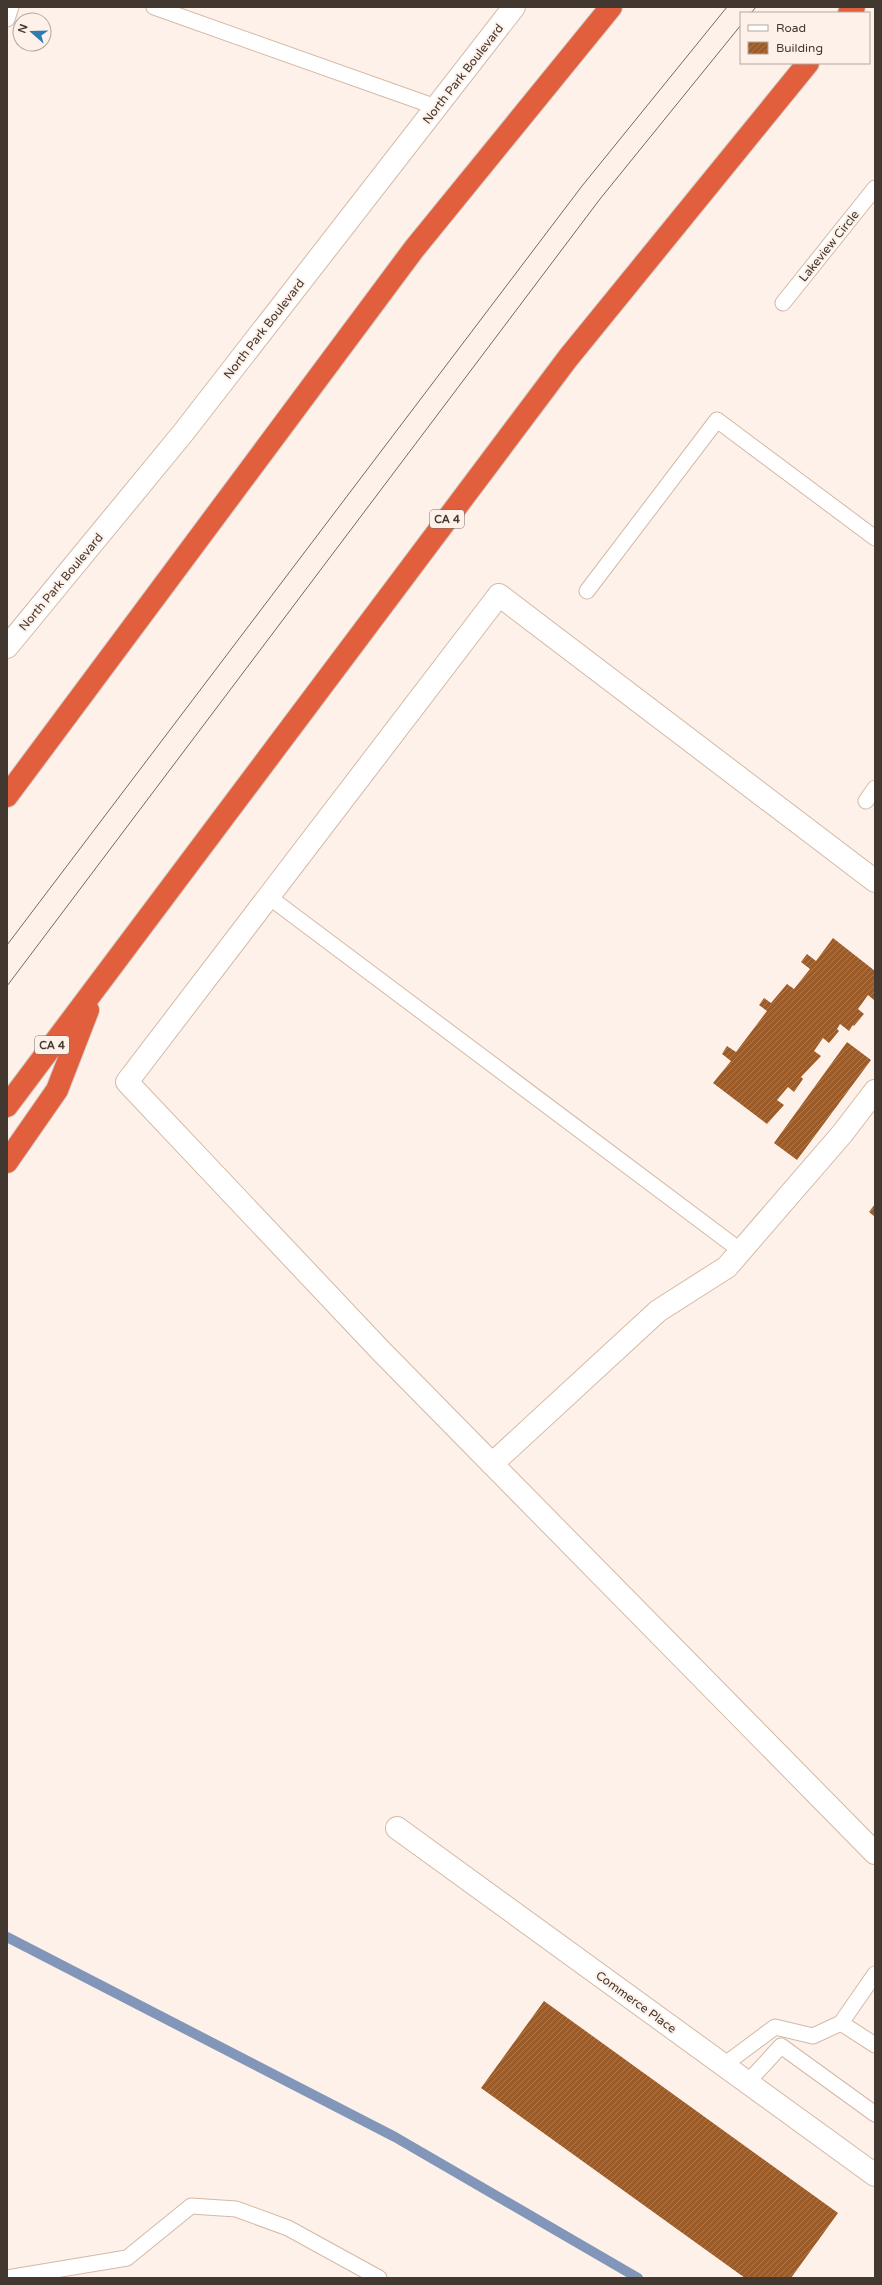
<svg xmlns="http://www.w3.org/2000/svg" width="882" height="2285" font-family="'Varela Round',sans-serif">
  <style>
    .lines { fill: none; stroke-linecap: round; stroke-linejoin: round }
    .stream { stroke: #8196b9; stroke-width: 10 }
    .building { fill: url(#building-hatch) }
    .lane-casing { stroke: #d5b9a6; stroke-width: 17 }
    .street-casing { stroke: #d5b9a6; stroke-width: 24 }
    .highway-casing { stroke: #d2cfcd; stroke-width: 24 }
    .lane { stroke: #fff; stroke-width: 15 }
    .street { stroke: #fff; stroke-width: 22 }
    .highway { stroke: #e15f3c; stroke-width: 22 }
    .tram { stroke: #756a62; stroke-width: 1 }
    .labels { text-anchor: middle; stroke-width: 4; stroke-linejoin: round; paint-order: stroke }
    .shield { fill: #fdf1e9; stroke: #7b7068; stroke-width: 1 }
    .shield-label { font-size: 11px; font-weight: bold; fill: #433830 }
    .street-label { font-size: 12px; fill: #433830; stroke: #fdf1e9 }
  </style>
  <defs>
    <pattern id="building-hatch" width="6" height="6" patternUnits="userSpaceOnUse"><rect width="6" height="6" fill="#9c5c29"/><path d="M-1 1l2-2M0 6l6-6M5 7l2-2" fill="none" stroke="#a97b57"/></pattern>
  </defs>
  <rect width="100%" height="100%" fill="#fdf1e9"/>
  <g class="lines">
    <path class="stream" d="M7,1937L395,2137L638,2278"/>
  </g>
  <path class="building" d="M833,938L875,971V998L874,1000L868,995L858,1009L864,1014L854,1026L853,1025L849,1031L840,1024L837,1029L839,1031L829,1043L823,1038L814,1051L821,1056L801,1077L803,1079L794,1092L788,1087L777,1100L784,1105L767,1124L713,1083L731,1061L722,1054L727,1046L736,1052L767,1011L759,1005L764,998L771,1003L787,984L794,989L810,969L801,962L807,954L816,961Z
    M847,1042L871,1060L797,1160L774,1143Z
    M875,1204V1217L869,1212Z
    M544,2001L838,2213L791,2278H745L481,2088Z"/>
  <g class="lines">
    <g class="lane-casing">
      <path id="lane" d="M154,7L436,107
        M7,19L11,7
        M783,303L875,188
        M587,591L717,420L875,538
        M866,801L875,788
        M269,897L741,1251
        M841,2023L875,2045
        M724,2065L775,2027L813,2036L841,2023L875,1974
        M747,2083L781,2046L875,2114
        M7,2278L127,2258L191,2206L236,2209L288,2228L379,2278"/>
    </g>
    <g class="street-casing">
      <path id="street" d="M7,647L183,433L514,7
        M875,881L499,595L127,1082L381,1351L875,1853
        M492,1464L658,1311L727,1267L842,1134L875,1091
        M397,1828L875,2175"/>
    </g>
    <g class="highway-casing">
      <path id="highway" d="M849,13L854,7
        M7,796L414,249L611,7
        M7,1106L568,358L808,63
        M7,1162L57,1090L88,1010"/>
    </g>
    <use href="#lane" class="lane"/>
    <use href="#street" class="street"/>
    <use href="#highway" class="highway"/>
    <path class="tram" d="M751,13L756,7
      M7,945L582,186L727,7
      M7,986L600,199L741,25"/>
  </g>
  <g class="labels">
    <g class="shield">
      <rect x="430" y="510" width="34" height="18" rx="3"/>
      <rect x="35" y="1036" width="34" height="18" rx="3"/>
    </g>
    <g class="shield-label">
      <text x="447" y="523">CA 4</text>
      <text x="52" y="1049">CA 4</text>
    </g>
    <g class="street-label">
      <text transform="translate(463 74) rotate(-52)" y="4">North Park Boulevard</text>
      <text transform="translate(829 246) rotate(-51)" y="4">Lakeview Circle</text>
      <text transform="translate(264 329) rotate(-52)" y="4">North Park Boulevard</text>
      <text transform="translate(61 582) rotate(-50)" y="4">North Park Boulevard</text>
      <text transform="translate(636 2002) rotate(36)" y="4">Commerce Place</text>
    </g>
  </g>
  <rect width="882" height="2285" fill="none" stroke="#433830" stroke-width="16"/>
  <rect x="740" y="12" width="130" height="52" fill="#fdf1e9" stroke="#b3a79f"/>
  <rect x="748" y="25" width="20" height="6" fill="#ffffff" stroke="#b3a79f"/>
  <text x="776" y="32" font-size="12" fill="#433830">Road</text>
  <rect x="748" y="42" width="20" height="12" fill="url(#building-hatch)" stroke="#b3a79f"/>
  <text x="776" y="52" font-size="12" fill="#433830">Building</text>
  <g transform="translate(32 32) rotate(290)"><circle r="19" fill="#fdf1e9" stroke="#b3a79f"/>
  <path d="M0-3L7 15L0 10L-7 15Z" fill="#2f7db0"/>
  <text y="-6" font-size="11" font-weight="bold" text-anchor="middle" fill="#433830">N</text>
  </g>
</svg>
